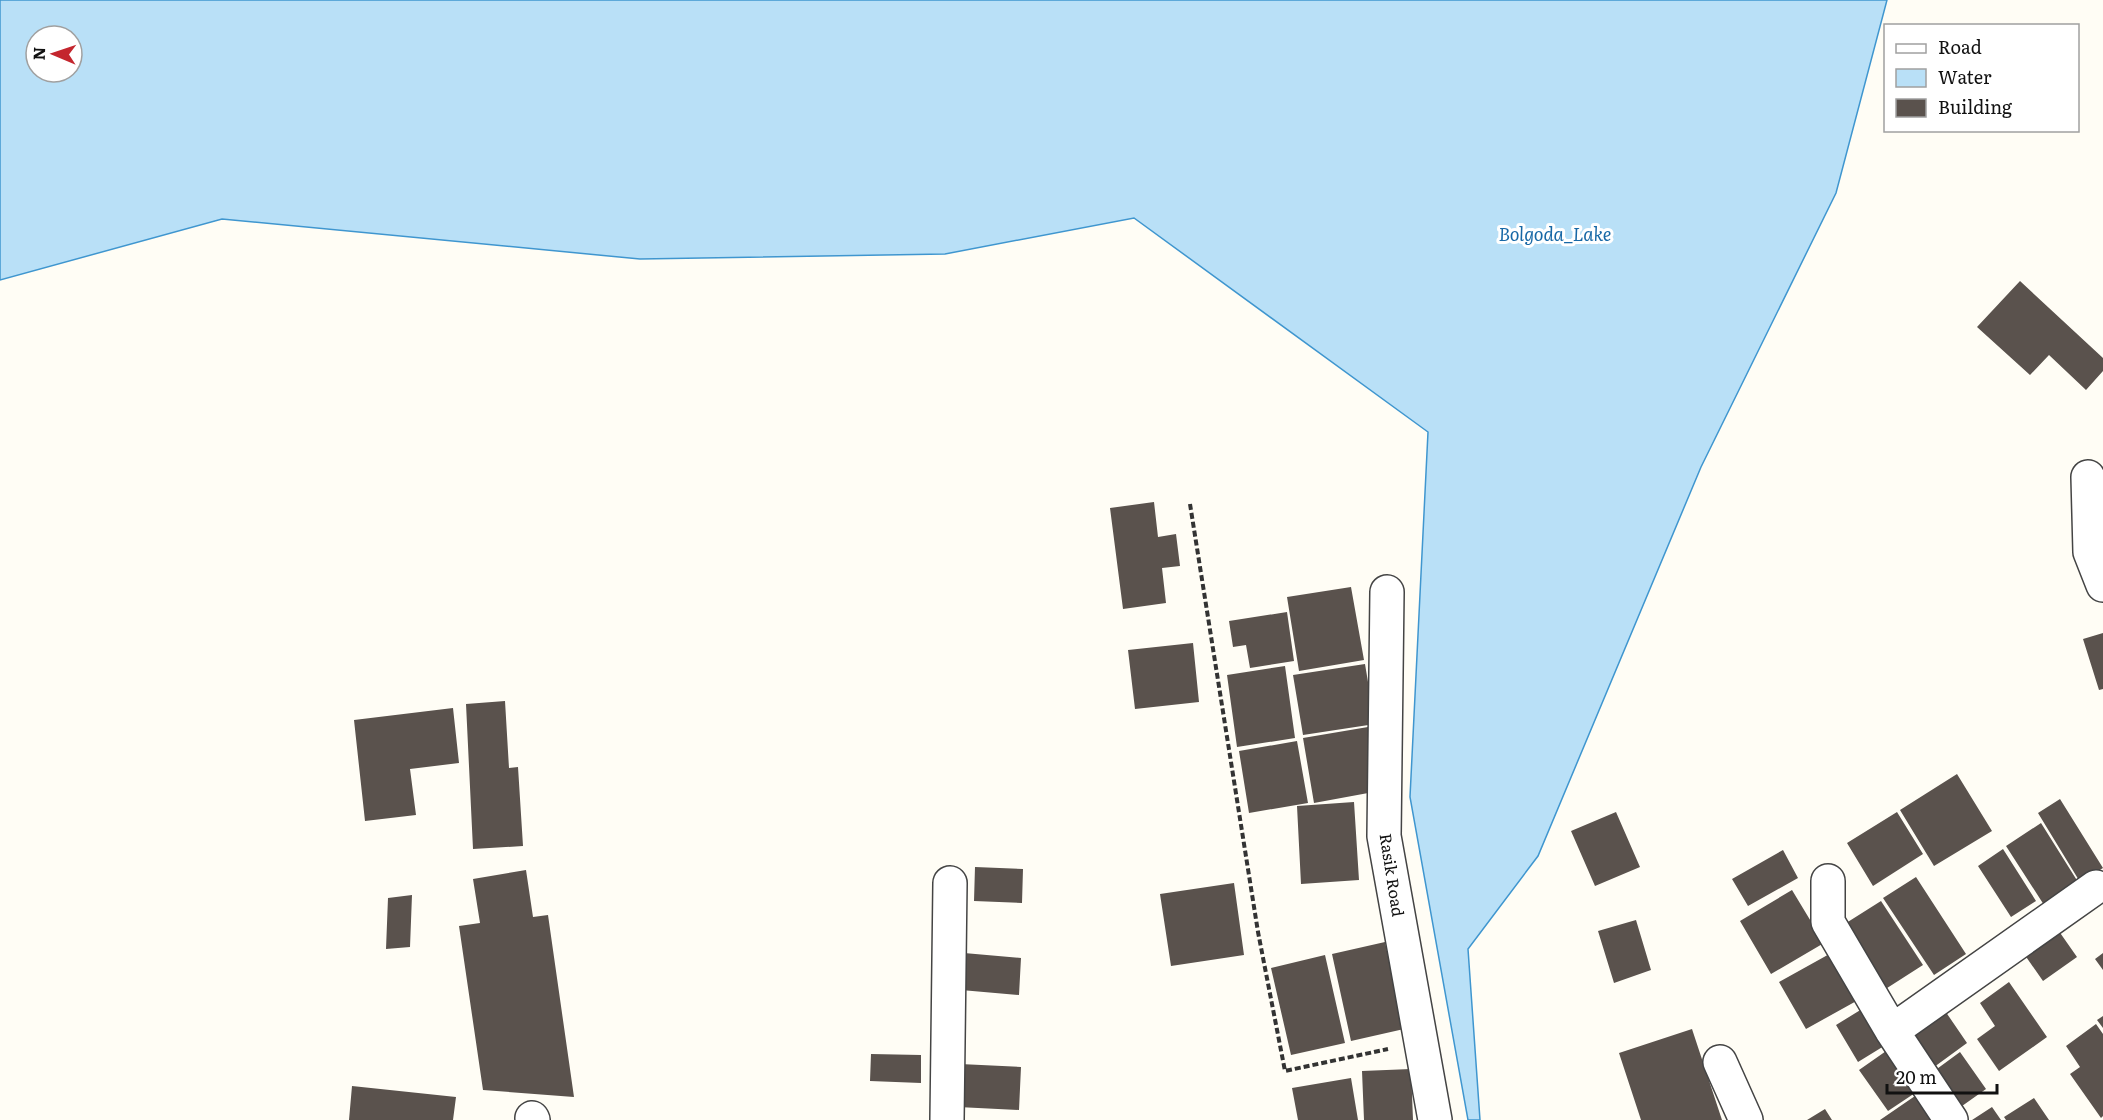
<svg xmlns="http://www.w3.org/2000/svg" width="2103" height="1120" font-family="Literata,serif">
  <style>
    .water { fill: #b9e0f7; stroke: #3f96cf; stroke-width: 1.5; fill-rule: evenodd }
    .building { fill: #5a524d }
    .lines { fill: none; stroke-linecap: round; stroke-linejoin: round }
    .minor-casing { stroke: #444; stroke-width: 36 }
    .path { stroke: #333; stroke-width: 4; stroke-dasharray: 6 3; stroke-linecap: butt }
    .minor { stroke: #fff; stroke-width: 33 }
    .labels { text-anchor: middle; stroke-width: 6; stroke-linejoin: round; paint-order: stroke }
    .street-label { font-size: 16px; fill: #111; stroke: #fff }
    .water-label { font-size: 18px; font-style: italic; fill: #1768a6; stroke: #fff }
  </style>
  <rect width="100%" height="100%" fill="#fffdf5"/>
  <path class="water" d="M0,0H1887L1836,193L1701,467L1538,856L1468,949L1480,1120H1468L1410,797L1428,432L1134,218L945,254L640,259L222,219L0,280ZM36,36H72V72H36Z"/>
  <path class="building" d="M2020,281L2103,358V371L2086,390L2049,355L2030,375L1977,327Z
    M1154,502L1158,537L1176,534L1180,566L1162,568L1166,603L1123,609L1110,508Z
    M1351,587L1364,660L1299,671L1287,597Z
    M1287,612L1294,661L1250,668L1246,645L1233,647L1229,621Z
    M2103,633V689L2099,690L2083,639Z
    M1193,643L1199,702L1135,709L1128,650Z
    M1365,664L1375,724L1303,735L1293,675Z
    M1285,666L1295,738L1237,747L1227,675Z
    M505,701L509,768L518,767L523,846L473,849L466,704Z
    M453,708L459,763L410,769L416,815L365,821L354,720Z
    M1368,727L1379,791L1314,803L1303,738Z
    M1297,741L1308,803L1249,813L1239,751Z
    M1957,774L1992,831L1934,866L1900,810Z
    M2060,799L2103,868L2080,882L2038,813Z
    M1354,802L1359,880L1301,884L1297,806Z
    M1616,812L1640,867L1595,886L1571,831Z
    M1897,812L1923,854L1873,886L1847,843Z
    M2041,823L2078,882L2044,905L2006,846Z
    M2003,849L2036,901L2011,917L1978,866Z
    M1783,850L1798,878L1748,906L1732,879Z
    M975,867L1023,869L1022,903L974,901Z
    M526,870L533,917L548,915L574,1097L483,1090L459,926L480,923L473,879Z
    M1916,877L1966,954L1934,975L1883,898Z
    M1234,883L1244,955L1171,966L1160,894Z
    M1792,890L1824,943L1771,974L1740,921Z
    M412,895L410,947L386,949L388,898Z
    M1881,901L1923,965L1884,990L1843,925Z
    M1636,920L1651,970L1614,983L1598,931Z
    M2056,927L2077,957L2043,981L2022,951Z
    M1385,942L1404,1029L1351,1041L1332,954Z
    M1833,952L1860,999L1806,1029L1779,982Z
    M964,953L1021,958L1019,995L961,990Z
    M2103,953V970L2095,959Z
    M1325,955L1345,1043L1291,1055L1271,968Z
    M2009,982L2047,1037L1999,1071L1977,1039L1995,1026L1980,1003Z
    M1939,1002L1967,1043L1930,1070L1902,1029Z
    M1862,1009L1884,1046L1858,1062L1836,1025Z
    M2103,1016V1028L2097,1020Z
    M2096,1024L2103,1034V1116L2101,1118L2070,1074L2080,1067L2066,1046Z
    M1692,1029L1722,1120H1641L1619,1053Z
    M1889,1049L1918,1091L1888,1111L1859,1070Z
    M1960,1052L1986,1089L1955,1111L1930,1074Z
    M871,1054L921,1055V1083L870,1081Z
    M960,1064L1021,1067L1019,1110L958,1107Z
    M1411,1069L1413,1120H1364L1362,1071Z
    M1351,1078L1358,1120H1298L1292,1088Z
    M352,1086L456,1097L453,1120H349Z
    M1915,1096L1931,1120H1880Z
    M2034,1098L2049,1120H2006L2004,1117Z
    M1992,1107L2001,1120H1972Z
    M1825,1109L1832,1120H1807Z"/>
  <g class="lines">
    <g class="minor-casing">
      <path id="minor" d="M2088,477L2090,552L2103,585
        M1387,592L1384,836L1435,1120
        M1828,881V922L1892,1031L1951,1120
        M1892,1031L2096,887
        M1720,1062L1746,1120
        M532,1118L533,1120
        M947,1120L950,883"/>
    </g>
    <path class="path" d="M1190,504L1258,932L1285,1071L1388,1049"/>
    <use href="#minor" class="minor"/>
  </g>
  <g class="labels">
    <g class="street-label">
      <text transform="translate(1392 875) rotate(81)" y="6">Rasik Road</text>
    </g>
    <g class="water-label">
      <text x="1555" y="241">Bolgoda_Lake</text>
    </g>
  </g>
  <rect x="1884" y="24" width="195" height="108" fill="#ffffff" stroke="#a0a0a0" stroke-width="1.5"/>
  <rect x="1896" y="44" width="30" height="9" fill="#ffffff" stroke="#a0a0a0" stroke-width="1.5"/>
  <text x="1938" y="54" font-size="18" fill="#111111">Road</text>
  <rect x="1896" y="69" width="30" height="18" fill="#b9e0f7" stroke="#a0a0a0" stroke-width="1.5"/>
  <text x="1938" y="84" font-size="18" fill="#111111">Water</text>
  <rect x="1896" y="99" width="30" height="18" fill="#5a524d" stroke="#a0a0a0" stroke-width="1.5"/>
  <text x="1938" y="114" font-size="18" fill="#111111">Building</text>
  <g transform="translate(54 54) rotate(272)"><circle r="28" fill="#ffffff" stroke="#a0a0a0" stroke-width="1.5"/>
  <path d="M0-4.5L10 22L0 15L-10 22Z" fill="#c4262e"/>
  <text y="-9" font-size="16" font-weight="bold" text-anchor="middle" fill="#111111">N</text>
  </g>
  <path d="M1887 1084v9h110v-9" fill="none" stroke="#111111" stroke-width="3"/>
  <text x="1896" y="1084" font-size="18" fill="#111111" stroke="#ffffff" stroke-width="4.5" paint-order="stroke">20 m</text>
</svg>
